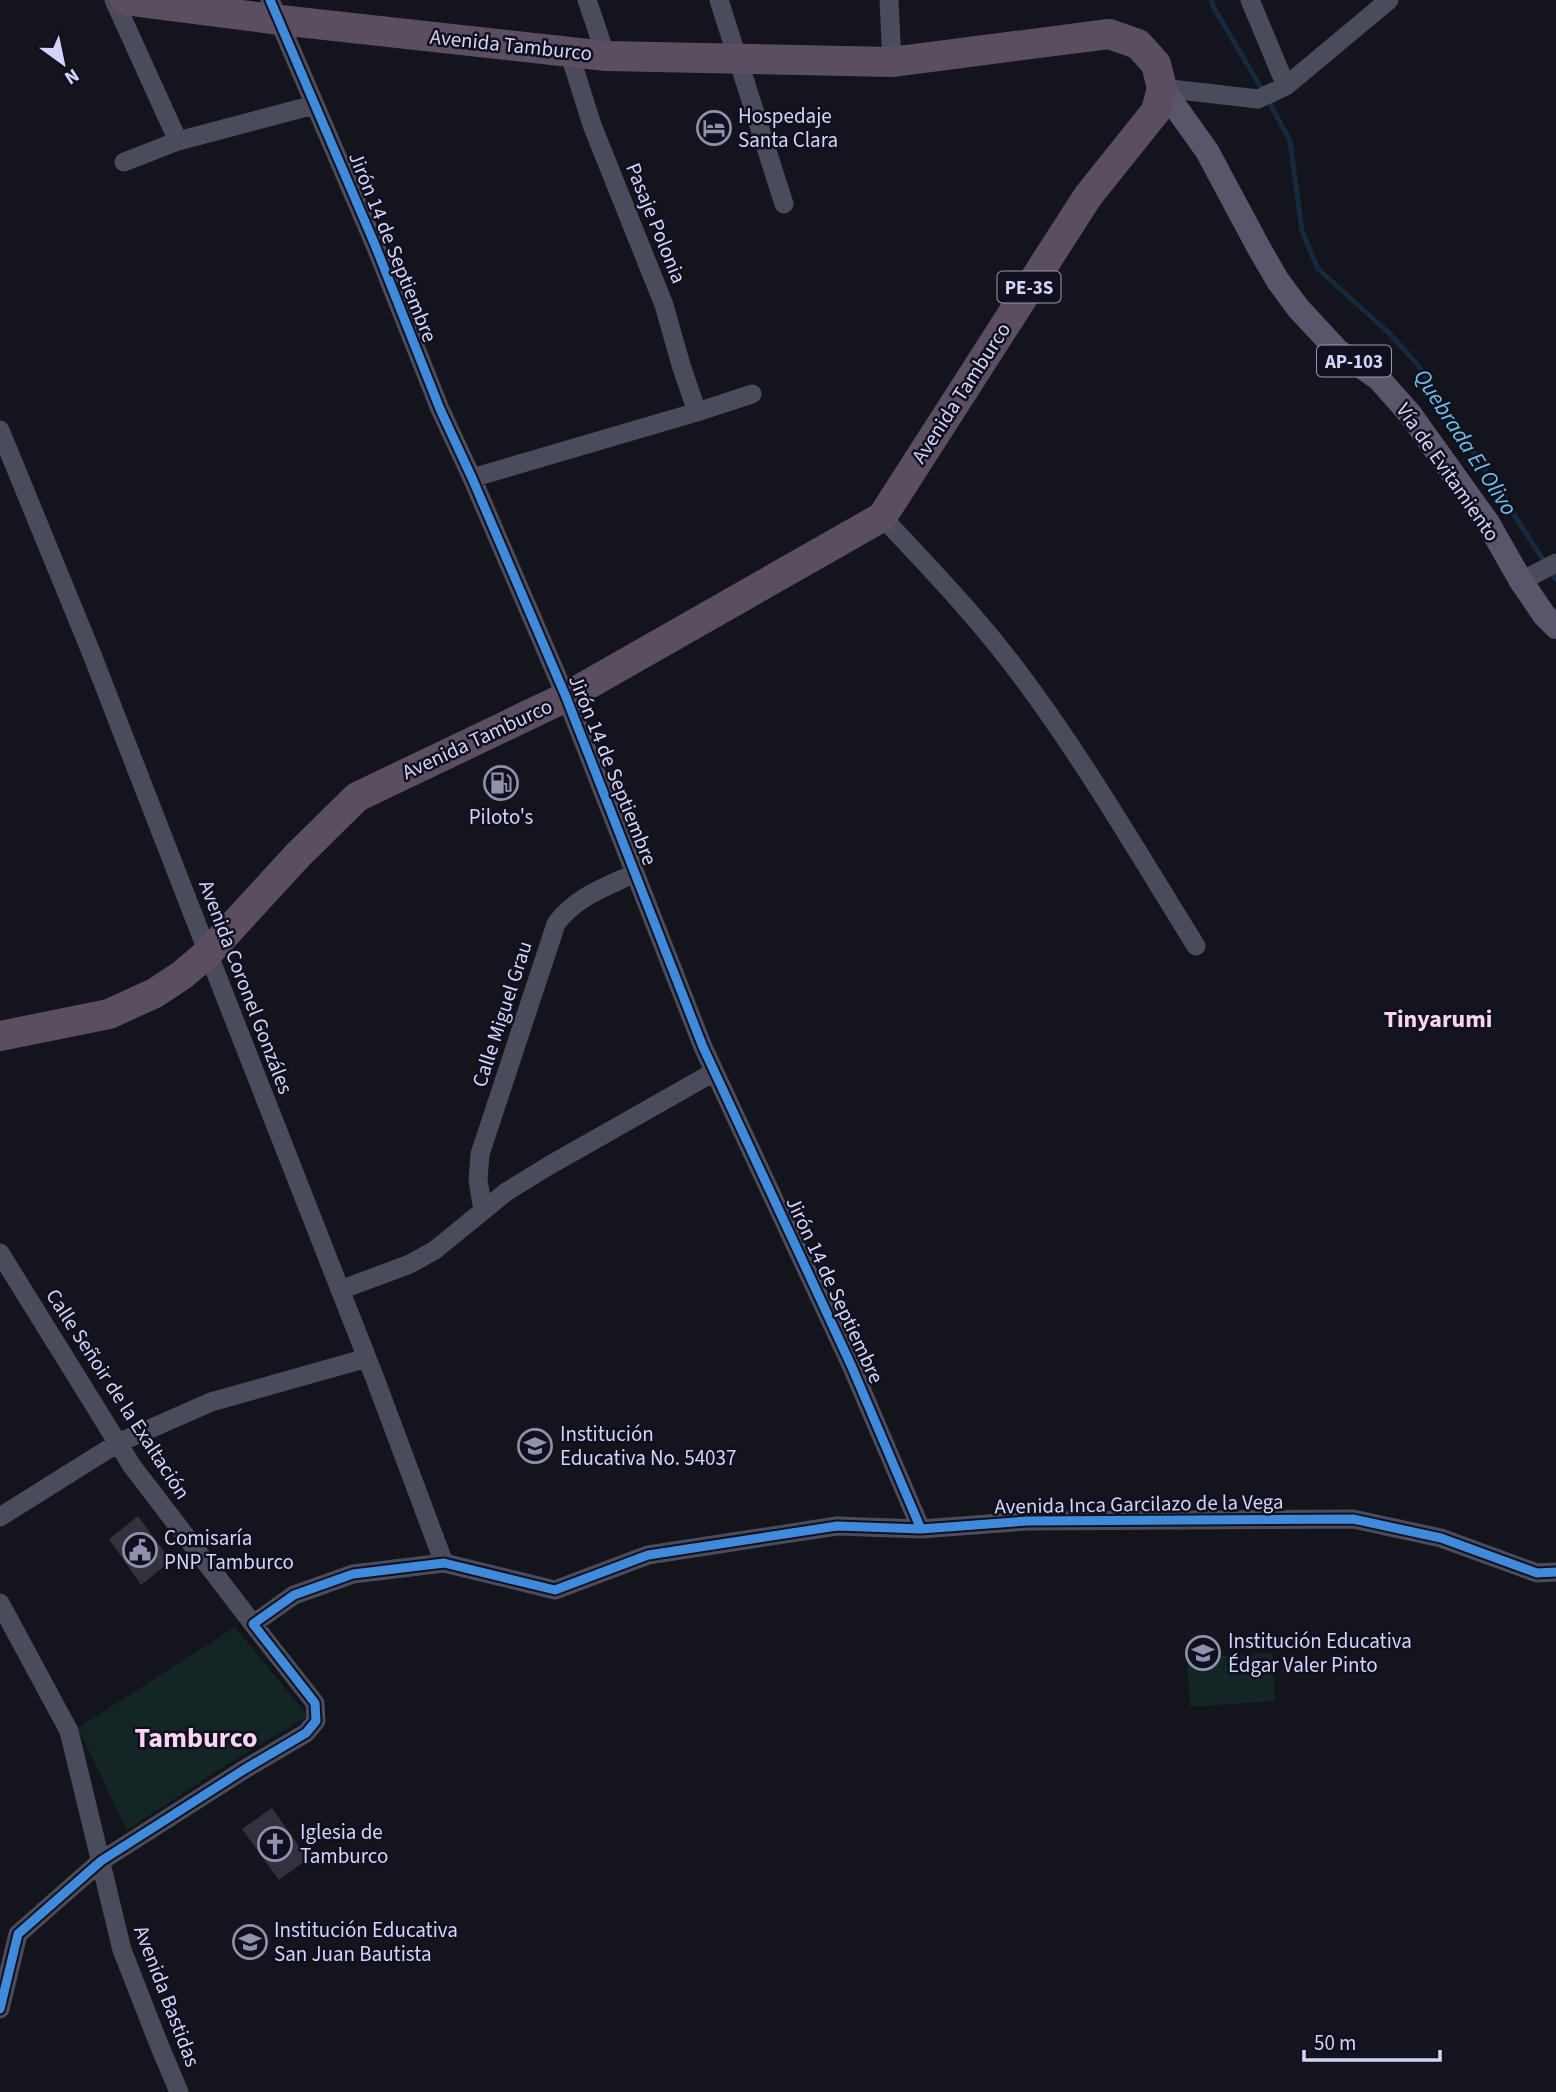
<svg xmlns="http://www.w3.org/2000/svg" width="1556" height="2092" font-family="'Source Sans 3',sans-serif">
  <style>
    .green { fill: #132524 }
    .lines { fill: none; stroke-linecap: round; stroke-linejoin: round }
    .stream { stroke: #162a3f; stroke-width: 5 }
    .building { fill: #32313e }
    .minor { stroke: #4a4b5b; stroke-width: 19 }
    .major { stroke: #5b556c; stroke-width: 24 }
    .highway { stroke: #5b4e61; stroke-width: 30 }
    .cycleway-casing { stroke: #10101f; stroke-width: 13 }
    .cycleway { stroke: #408adc; stroke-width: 9 }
    .labels { text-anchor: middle; stroke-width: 5; stroke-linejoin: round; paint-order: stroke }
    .shield { fill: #10101f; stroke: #9899b8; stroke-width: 2 }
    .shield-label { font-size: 19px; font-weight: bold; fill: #d3d4f9 }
    .street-label { font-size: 21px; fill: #d3d4f9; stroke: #10101f }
    .poi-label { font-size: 21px; fill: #d3d4f9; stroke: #10101f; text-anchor: start }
    .water-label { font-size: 23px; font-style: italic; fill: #6fc1eb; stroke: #10101f }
    .quarter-label { font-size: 24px; font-weight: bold; fill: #f9d5f1; stroke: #10101f }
    .district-label { font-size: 28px; font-weight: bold; fill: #f9d5f1; stroke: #10101f }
  </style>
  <rect width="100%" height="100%" fill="#14141c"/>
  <path class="green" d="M235,1627L308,1716L228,1764L127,1830L78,1728Z
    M1272,1653L1275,1701L1190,1707L1187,1658Z"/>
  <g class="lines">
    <path class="stream" d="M1211,0L1214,8L1263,91
      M1268,100L1290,141L1302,231L1318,269L1388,332L1418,365L1556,580"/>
  </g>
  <path class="building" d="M138,1516L171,1561L141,1585L109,1539Z
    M272,1808L308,1859L279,1880L242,1829Z"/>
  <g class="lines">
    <path class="minor" d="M114,0L178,141
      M270,0L375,245L440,409L472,478L566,697L703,1047L851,1365L921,1529
      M587,0L606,56
      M719,0L784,204
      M889,0L892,62
      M1250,0L1286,86
      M569,52L592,125L664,305L681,365L697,412
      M1162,88L1258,99L1286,86L1389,0
      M124,162L178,141L314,105
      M0,430L91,652L208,953L374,1376L444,1563
      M472,478L697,412L752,394
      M882,517C931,569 980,620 1022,677C1086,763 1140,856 1196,946
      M1521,581L1556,563
      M483,1211L478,1180L480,1154L556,924C575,897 606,887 635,873
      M0,1253L132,1466L253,1624
      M340,1290L410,1264L435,1250L506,1192L550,1165L714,1072
      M0,1517L118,1443L211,1402L367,1358
      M0,1603L69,1731L122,1950L160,2047L179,2092
      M0,2009L18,1934L101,1861L245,1769L306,1733L316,1721L315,1703L253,1624L294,1595L353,1574L444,1563L555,1590L648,1555L837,1526L921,1529L1027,1521L1353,1519L1441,1538L1537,1573L1556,1572"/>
    <path class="major" d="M1162,88L1207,151L1260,250L1278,281L1298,308L1337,350L1379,379L1410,414L1488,523L1521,581L1544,615L1556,627"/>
    <path class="highway" d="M0,1036L109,1014L155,993L182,975L208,953L298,855L357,797L566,697L882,517L1088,196L1156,111L1162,88L1156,64L1138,44L1109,34L892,62L606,56L280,20L125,0"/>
    <g class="cycleway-casing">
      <path id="cycleway" d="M270,0L375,245L440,409L472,478L566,697L703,1047L851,1365L921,1529
        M0,2009L18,1934L101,1861L245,1769L306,1733L316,1721L315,1703L253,1624L294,1595L353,1574L444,1563L555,1590L648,1555L837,1526L921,1529L1027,1521L1353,1519L1441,1538L1537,1573L1556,1572"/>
    </g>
    <use href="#cycleway" class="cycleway"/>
  </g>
  <defs>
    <g id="hotel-ring" transform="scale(1.75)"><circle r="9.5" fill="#10101f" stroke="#9091ac" stroke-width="1.5"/><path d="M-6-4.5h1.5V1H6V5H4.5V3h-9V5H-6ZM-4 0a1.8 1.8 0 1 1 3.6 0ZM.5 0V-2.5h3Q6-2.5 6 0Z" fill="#9091ac"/></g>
    <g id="fuel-ring" transform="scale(1.75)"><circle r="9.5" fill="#10101f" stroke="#9091ac" stroke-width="1.5"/><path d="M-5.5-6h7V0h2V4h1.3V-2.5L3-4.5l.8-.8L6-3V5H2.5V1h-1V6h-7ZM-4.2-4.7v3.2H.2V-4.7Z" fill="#9091ac"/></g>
    <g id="school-ring" transform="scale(1.75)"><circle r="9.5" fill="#10101f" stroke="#9091ac" stroke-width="1.5"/><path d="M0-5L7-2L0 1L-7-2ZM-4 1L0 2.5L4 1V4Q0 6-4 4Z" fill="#9091ac"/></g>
    <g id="civic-ring" transform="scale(1.75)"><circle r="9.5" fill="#10101f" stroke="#9091ac" stroke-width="1.5"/><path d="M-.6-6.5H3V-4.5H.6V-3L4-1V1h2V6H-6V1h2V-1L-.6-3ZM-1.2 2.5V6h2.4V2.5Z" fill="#9091ac"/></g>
    <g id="church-ring" transform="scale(1.75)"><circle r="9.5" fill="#10101f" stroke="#9091ac" stroke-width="1.5"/><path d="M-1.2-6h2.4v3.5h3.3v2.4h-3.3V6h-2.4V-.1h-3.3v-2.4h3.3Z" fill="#9091ac"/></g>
  </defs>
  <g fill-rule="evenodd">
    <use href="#hotel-ring" x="714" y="128"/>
    <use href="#fuel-ring" x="501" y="783"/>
    <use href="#school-ring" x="535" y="1446"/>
    <use href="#civic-ring" x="140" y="1550"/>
    <use href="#school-ring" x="1203" y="1653"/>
    <use href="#church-ring" x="275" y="1844"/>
    <use href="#school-ring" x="250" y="1942"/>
  </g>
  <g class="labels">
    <g class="shield">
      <rect x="997.5" y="271.5" width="63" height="31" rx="5"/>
      <rect x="1317" y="345.5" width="74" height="31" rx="5"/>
    </g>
    <g class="shield-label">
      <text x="1029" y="294">PE-3S</text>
      <text x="1354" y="368">AP-103</text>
    </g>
    <g class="street-label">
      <text transform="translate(511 45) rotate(6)" y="7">Avenida Tamburco</text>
      <text transform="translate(656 223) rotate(68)" y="7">Pasaje Polonia</text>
      <text transform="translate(393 247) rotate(68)" y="7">Jirón 14 de Septiembre</text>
      <text transform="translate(961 393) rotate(-57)" y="7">Avenida Tamburco</text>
      <text transform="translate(1448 472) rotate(55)" y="7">Vía de Evitamiento</text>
      <text transform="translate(477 739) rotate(-25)" y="7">Avenida Tamburco</text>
      <text transform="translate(613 770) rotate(68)" y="7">Jirón 14 de Septiembre</text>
      <text transform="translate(246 987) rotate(69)" y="7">Avenida Coronel Gonzáles</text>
      <text transform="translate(502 1014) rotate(-72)" y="7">Calle Miguel Grau</text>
      <text transform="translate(835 1290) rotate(65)" y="7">Jirón 14 de Septiembre</text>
      <text transform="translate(118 1394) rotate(57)" y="7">Calle Señoir de la Exaltación</text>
      <text transform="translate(1139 1504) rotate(-1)" y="7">Avenida Inca Garcilazo de la Vega</text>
      <text transform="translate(167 1996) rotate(69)" y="7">Avenida Bastidas</text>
    </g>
    <g class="poi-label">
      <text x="738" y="123">Hospedaje<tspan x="738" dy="24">Santa Clara</tspan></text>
      <text x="501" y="824" text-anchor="middle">Piloto's</text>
      <text x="560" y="1441">Institución<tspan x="560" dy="24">Educativa No. 54037</tspan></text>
      <text x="164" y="1545">Comisaría<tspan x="164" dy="24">PNP Tamburco</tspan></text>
      <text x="1228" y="1648">Institución Educativa<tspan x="1228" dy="24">Édgar Valer Pinto</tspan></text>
      <text x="300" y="1839">Iglesia de<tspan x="300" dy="24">Tamburco</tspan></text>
      <text x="274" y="1937">Institución Educativa<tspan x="274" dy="24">San Juan Bautista</tspan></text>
    </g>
    <g class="water-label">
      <text transform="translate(1466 442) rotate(57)" y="8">Quebrada El Olivo</text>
    </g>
    <g class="quarter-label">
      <text x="1438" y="1027">Tinyarumi</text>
    </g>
    <g class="district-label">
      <text x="196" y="1747">Tamburco</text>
    </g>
  </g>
  <g transform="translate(63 63) rotate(147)" stroke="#10101f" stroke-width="5" paint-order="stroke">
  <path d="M0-5L12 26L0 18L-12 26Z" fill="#d3d4f9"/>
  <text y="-10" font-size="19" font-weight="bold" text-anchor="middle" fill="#d3d4f9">N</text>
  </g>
  <path d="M1304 2050v10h136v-10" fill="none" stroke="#d3d4f9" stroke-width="3.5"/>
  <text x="1314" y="2050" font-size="21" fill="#d3d4f9" stroke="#10101f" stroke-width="5" paint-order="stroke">50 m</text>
</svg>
